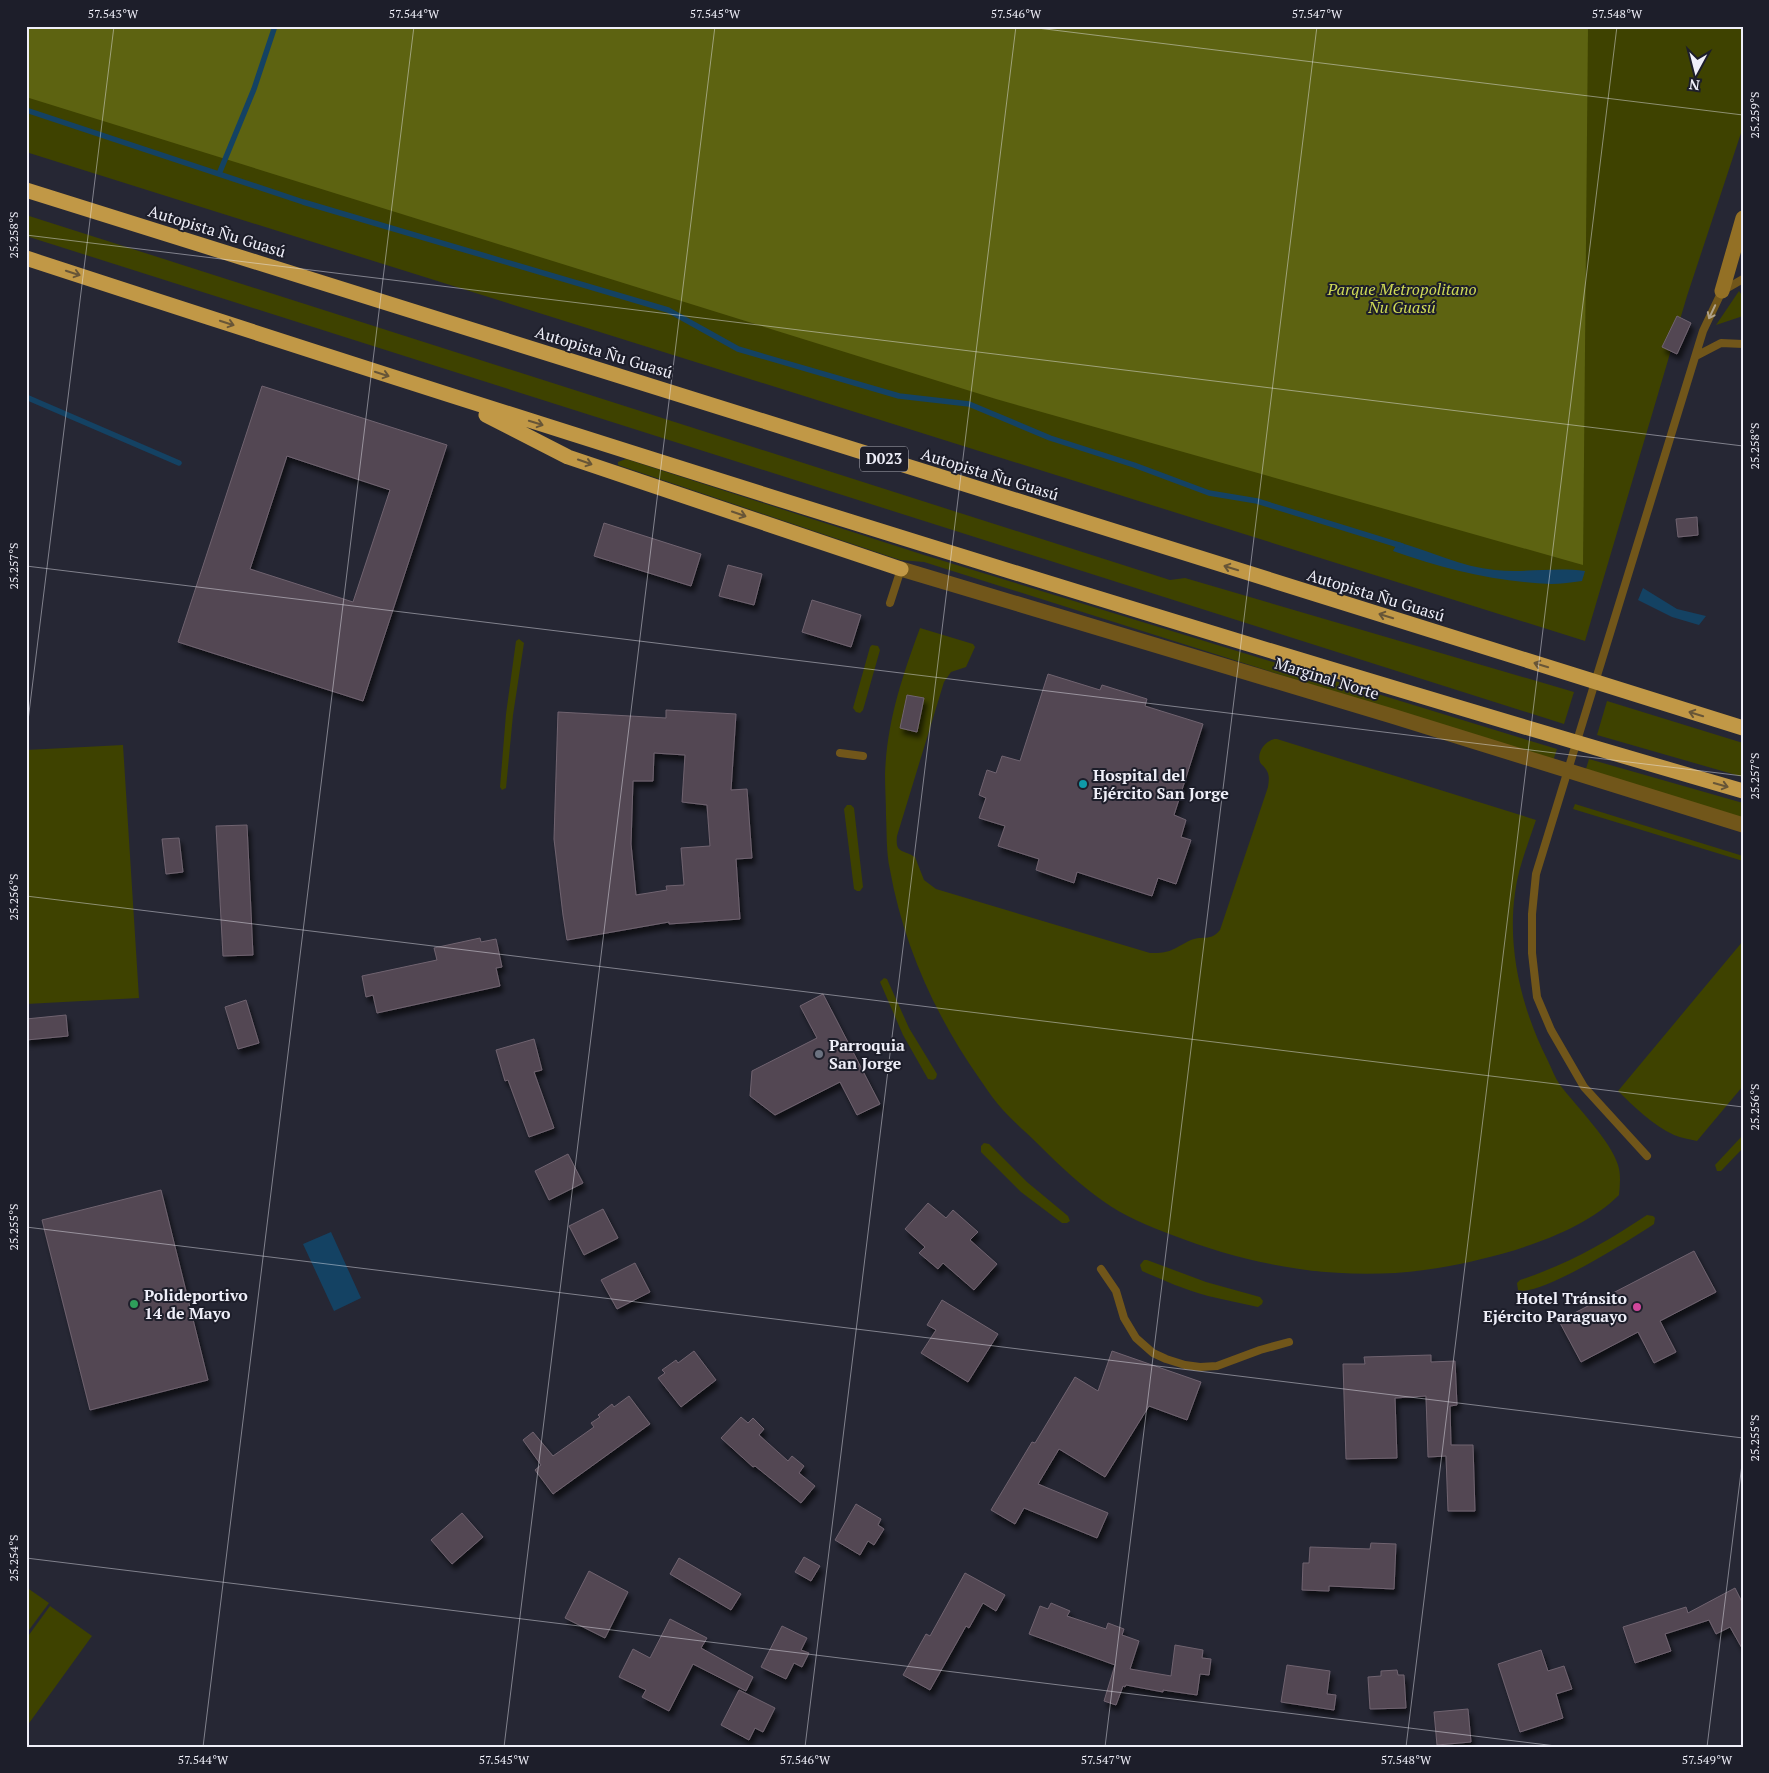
<svg xmlns="http://www.w3.org/2000/svg" width="1769" height="1773" font-family="'PT Serif',serif">
  <style>
    .green { fill: #3e4200 }
    .forest { fill: #5d6311 }
    .water { fill: #144263 }
    .lines { fill: none; stroke-linecap: round; stroke-linejoin: round }
    .stream { stroke: #144263; stroke-width: 5.5 }
    .building { fill: #524752; stroke: #706370; fill-rule: evenodd; filter: url(#shadow) }
    .lane { stroke: #71561a; stroke-width: 8 }
    .street { stroke: #71561a; stroke-width: 15 }
    .secondary { stroke: #937025; stroke-width: 15 }
    .highway { stroke: #c19846; stroke-width: 15 }
    .oneway { stroke: #675537 }
    .oneway2 { stroke: #b0a28a }
    .ticks { fill: none; stroke: #efeff9; stroke-width: 1; stroke-opacity: 0.45 }
    .culture-dot { fill: #0f9aa8; stroke: #1d1e2a; stroke-width: 2 }
    .worship-dot { fill: #6b7280; stroke: #1d1e2a; stroke-width: 2 }
    .leisure-dot { fill: #2e9e5b; stroke: #1d1e2a; stroke-width: 2 }
    .hotel-dot { fill: #d1479c; stroke: #1d1e2a; stroke-width: 2 }
    .labels { text-anchor: middle; stroke-width: 4; stroke-linejoin: round; paint-order: stroke }
    .shield { fill: #1d1e2a; stroke: #b0b0bb; stroke-width: 1 }
    .shield-label { font-size: 15px; font-weight: bold; fill: #efeff9 }
    .street-label { font-size: 16px; fill: #efeff9; stroke: #1d1e2a }
    .park-label { font-size: 16px; font-style: italic; fill: #cfda56; stroke: #1d1e2a }
    .poi-label { font-size: 16px; font-weight: bold; fill: #efeff9; stroke: #1d1e2a; text-anchor: start }
    .neatline { fill: none; stroke: #efeff9; stroke-width: 2 }
    .ticks-label { font-size: 12px; text-anchor: middle; fill: #efeff9 }
  </style>
  <defs>
    <filter id="shadow"><feDropShadow dx="3" dy="5.5" stdDeviation="2.5" flood-color="#0009"/></filter>
  </defs>
  <rect width="100%" height="100%" fill="#262734"/>
  <path class="green" d="M26,26H1743V127L1687,296L1585,641L26,152Z
    M26,215L1170,580L1185,578L1574,692L1564,724L26,236Z
    M1739,291L1743,297V316L1716,325Z
    M626,459L924,555L1557,749L1553,761L924,562L900,560L618,465V462Z
    M920,628L973,644L975,647L966,667L951,672L944,682L897,836C895,854 903,849 915,857L924,880L936,889L1150,953C1171,954 1174,948 1191,940C1203,935 1210,942 1220,930L1268,787C1269,780 1270,774 1265,768C1263,765 1261,765 1260,762C1256,752 1267,738 1277,739L1536,820C1528,844 1518,868 1515,893C1507,950 1522,1010 1548,1061C1552,1069 1555,1078 1560,1085C1576,1106 1611,1141 1618,1165C1621,1174 1620,1185 1619,1195C1577,1237 1496,1258 1438,1268C1348,1283 1257,1268 1172,1235C1148,1226 1124,1216 1103,1201C1080,1185 1059,1165 1039,1145C1025,1131 1009,1118 997,1103C990,1095 985,1086 979,1078C936,1017 903,944 890,870C886,852 887,833 886,816C886,802 885,788 885,774C887,721 902,677 920,628Z
    M519,639L524,643L513,715L506,788L502,790L500,787L506,714L516,641Z
    M872,645L878,646L880,650L863,710L860,713L856,712L853,708L870,647Z
    M1607,701L1743,743V777L1597,735Z
    M123,745L139,998L26,1004V750Z
    M1589,759L1743,803V819L1585,772Z
    M1575,804L1743,856V861L1573,809Z
    M847,805H851L854,808L863,887L860,891H857L854,889L844,809Z
    M1743,941V1086L1697,1141C1690,1139 1681,1138 1674,1135C1653,1125 1634,1107 1618,1091Z
    M884,978L887,979L909,1028L937,1074L936,1078L933,1080L928,1079L903,1035L880,982Z
    M1743,1135V1148L1721,1171H1717L1715,1165Z
    M984,1143L989,1144L1027,1182L1068,1216L1070,1221L1067,1223H1062L1021,1192L981,1152V1146Z
    M1647,1215L1653,1216L1655,1218L1654,1224C1633,1238 1539,1298 1518,1290L1517,1283L1520,1280C1568,1264 1605,1243 1647,1215Z
    M1144,1260H1147L1206,1282L1260,1297L1263,1301L1262,1304L1258,1307C1241,1303 1224,1300 1208,1296C1185,1290 1163,1280 1142,1271L1140,1265Z
    M26,1587L49,1603L26,1634Z
    M50,1606L92,1636L27,1726L26,1639Z"/>
  <path class="forest" d="M26,26H1588L1583,565L996,399L26,97Z"/>
  <path class="water" d="M1398,542C1430,551 1462,567 1495,570C1525,573 1555,567 1585,571L1582,581C1572,582 1561,584 1551,584C1497,582 1444,569 1393,551Z
    M1643,588L1677,609L1706,616L1699,625L1672,617L1638,600Z
    M331,1232L361,1298L334,1311L303,1244Z"/>
  <g class="lines">
    <path class="stream" d="M26,110L303,202L668,310L738,349L899,396L969,404L1050,438L1134,465L1209,493L1257,501L1402,546
      M219,174L254,89L275,26
      M26,397L179,463"/>
  </g>
  <path class="building" d="M1677,316L1691,323L1677,354L1662,347Z
    M262,386L447,445L363,701L178,642ZM287,456L390,490L353,602L250,569Z
    M1697,517L1698,535L1678,537L1676,519Z
    M604,523L701,554L691,586L594,556Z
    M728,565L762,574L754,605L719,596Z
    M812,600L861,615L851,647L802,632Z
    M1048,674L1100,690L1102,685L1147,699L1145,706L1203,724L1174,815L1186,820L1181,837L1191,840L1176,884L1158,878L1152,896L1077,872L1074,883L1036,870L1039,859L998,846L1005,826L979,818L986,798L979,795L987,770L996,773L1002,756L1020,761Z
    M907,695L924,698L917,732L900,728Z
    M666,710L736,714L731,790L747,789L752,858L736,859L740,919L669,924V922L567,940L563,915L554,839L558,712L666,718ZM654,753L685,755L682,802L707,805L710,846L681,848L684,885L666,886L667,890L636,895L631,844L633,781H653Z
    M247,825L253,955L223,956L216,826Z
    M179,838L183,872L166,874L162,839Z
    M480,938L481,942L496,939L502,967L496,968L500,986L377,1013L373,995L366,997L362,976L437,960L434,948Z
    M823,994L880,1104L857,1115L840,1082L775,1115L750,1096L752,1071L817,1038L800,1006Z
    M246,1000L259,1043L238,1049L225,1007Z
    M66,1015L68,1036L26,1040V1019Z
    M534,1039L542,1070L534,1072L554,1128L529,1137L508,1080L505,1081L496,1050Z
    M568,1154L583,1183L549,1200L535,1171Z
    M161,1190L208,1380L90,1410L42,1220Z
    M928,1203L946,1218L953,1210L978,1232L970,1240L997,1264L974,1290L943,1263L938,1269L919,1253L925,1247L905,1229Z
    M603,1209L618,1238L584,1255L569,1226Z
    M1694,1251L1716,1292L1660,1321L1676,1352L1654,1363L1638,1332L1581,1362L1559,1321Z
    M635,1263L650,1292L617,1309L601,1280Z
    M942,1300L998,1334L968,1382L921,1353L936,1330L927,1325Z
    M694,1351L716,1380L681,1407L658,1378L665,1373L662,1370L676,1360L678,1363Z
    M1112,1351L1201,1382L1187,1420L1149,1406L1105,1477L1059,1449L1038,1484L1108,1513L1097,1538L1024,1508L1015,1524L991,1510L1032,1442L1035,1443L1075,1377L1098,1391Z
    M1431,1355V1362L1455,1361L1457,1405L1450,1406L1451,1445H1473L1475,1511H1448L1446,1456L1428,1457L1426,1396L1395,1398L1397,1458L1346,1459L1343,1364H1365L1364,1357Z
    M629,1396L650,1424L553,1494L535,1470L541,1465L523,1440L533,1432L553,1456L594,1427L591,1423L600,1417L598,1415L612,1404L614,1407Z
    M741,1417L748,1423L753,1418L764,1429L759,1435L788,1461L792,1456L804,1466L799,1473L815,1486L801,1503L755,1466L753,1467L721,1438Z
    M856,1504L881,1519L878,1525L884,1529L874,1545L868,1541L860,1555L835,1540Z
    M462,1513L483,1537L452,1564L431,1540Z
    M1371,1543L1396,1544L1394,1589L1329,1586V1591L1302,1590L1303,1563H1309L1310,1547L1370,1549Z
    M804,1557L820,1566L811,1581L795,1572Z
    M679,1558L741,1594L731,1610L670,1574Z
    M589,1571L628,1592L605,1638L565,1618Z
    M965,1573L1005,1595L996,1611L983,1603L969,1628L966,1626L930,1690L903,1675L926,1634L930,1636Z
    M1735,1588L1743,1604V1650L1730,1627L1716,1634L1709,1620L1665,1634L1671,1651L1635,1663L1623,1627L1686,1607L1688,1613Z
    M1051,1603L1070,1611L1067,1616L1106,1629L1108,1623L1124,1629L1122,1635L1139,1641L1130,1669L1171,1676L1175,1645L1203,1650L1202,1658L1211,1659L1209,1675L1200,1674L1197,1695L1163,1690V1692L1126,1685L1125,1687L1123,1686L1116,1705L1104,1701L1115,1665L1029,1634L1040,1606L1048,1609Z
    M670,1619L707,1638L701,1648L753,1677L746,1691L693,1664L669,1711L642,1697L646,1690L619,1677L633,1649L650,1658Z
    M782,1626L807,1638L801,1650L809,1653L802,1667L794,1663L786,1679L761,1667Z
    M1541,1650L1548,1671L1564,1666L1572,1689L1556,1694L1563,1718L1520,1732L1498,1664Z
    M1287,1665L1330,1671L1327,1694L1336,1695L1334,1710L1281,1702Z
    M1397,1670L1398,1675H1404L1406,1708L1370,1709L1368,1677L1381,1676V1671Z
    M739,1690L775,1708L763,1732L755,1728L749,1740L721,1725Z
    M1468,1709L1471,1742L1437,1745L1434,1712Z"/>
  <g class="lines">
    <path class="lane" d="M1696,356L1721,343L1743,344
      M890,603L901,569
      M840,753L863,756
      M1647,1156L1584,1087L1551,1030L1537,997L1532,953V914L1536,874L1703,331L1722,291L1743,279
      M1101,1269L1116,1291L1124,1318L1136,1338L1153,1353L1166,1359L1185,1365L1200,1367L1217,1366L1260,1350L1289,1342"/>
    <path class="street" d="M901,569L1392,716L1743,825"/>
    <path class="secondary" d="M1722,291L1743,218"/>
    <path class="highway" d="M26,190L1743,728
      M26,258C596,444 1167,624 1743,791
      M486,415L568,457L901,569"/>
  </g>
  <defs><path id="oneway-shaft" d="M-6 0H5M1.5-3L5.5 0L1.5 3" fill="none" stroke-width="1.6" stroke-linecap="round" stroke-linejoin="round" transform="scale(1.25)"/></defs>
  <g class="oneway">
    <use href="#oneway-shaft" transform="translate(73 273) rotate(18)"/>
    <use href="#oneway-shaft" transform="translate(227 323) rotate(18)"/>
    <use href="#oneway-shaft" transform="translate(382 374) rotate(18)"/>
    <use href="#oneway-shaft" transform="translate(536 423) rotate(17)"/>
    <use href="#oneway-shaft" transform="translate(585 462) rotate(19)"/>
    <use href="#oneway-shaft" transform="translate(739 514) rotate(19)"/>
    <use href="#oneway-shaft" transform="translate(1231 568) rotate(-163)"/>
    <use href="#oneway-shaft" transform="translate(1386 616) rotate(-163)"/>
    <use href="#oneway-shaft" transform="translate(1541 665) rotate(-163)"/>
    <use href="#oneway-shaft" transform="translate(1696 714) rotate(-163)"/>
    <use href="#oneway-shaft" transform="translate(1721 785) rotate(16)"/>
  </g>
  <use class="oneway2" href="#oneway-shaft" transform="translate(1712 312) rotate(115)"/>
  <path class="ticks" d="M1021,26L1743,115M26,235L1743,446M26,566L1743,776M26,737L114,26M26,896L1743,1107M26,1227L1743,1438M26,1558L1564,1747M203,1747L414,26M504,1747L715,26M805,1747L1016,26M1105,1747L1317,26M1406,1747L1617,26M1707,1747L1743,1456"/>
  <circle class="culture-dot" cx="1083" cy="784" r="5"/>
  <circle class="worship-dot" cx="819" cy="1054" r="5"/>
  <circle class="leisure-dot" cx="134" cy="1304" r="5"/>
  <circle class="hotel-dot" cx="1637" cy="1307" r="5"/>
  <g class="labels">
    <rect class="shield" x="860" y="446.5" width="48" height="25" rx="4"/>
    <g class="shield-label">
      <text x="884" y="464">D023</text>
    </g>
    <g class="street-label">
      <text transform="translate(217 231) rotate(17)" y="6">Autopista Ñu Guasú</text>
      <text transform="translate(604 352) rotate(17)" y="6">Autopista Ñu Guasú</text>
      <text transform="translate(990 474) rotate(17)" y="6">Autopista Ñu Guasú</text>
      <text transform="translate(1376 595) rotate(17)" y="6">Autopista Ñu Guasú</text>
      <text transform="translate(1327 678) rotate(17)" y="6">Marginal Norte</text>
    </g>
    <g class="park-label">
      <text x="1402" y="295">Parque Metropolitano<tspan x="1402" dy="18">Ñu Guasú</tspan></text>
    </g>
    <g class="poi-label">
      <text x="1093" y="781">Hospital del<tspan x="1093" dy="18">Ejército San Jorge</tspan></text>
      <text x="829" y="1051">Parroquia<tspan x="829" dy="18">San Jorge</tspan></text>
      <text x="144" y="1301">Polideportivo<tspan x="144" dy="18">14 de Mayo</tspan></text>
      <text x="1627" y="1304" text-anchor="end">Hotel Tránsito<tspan x="1627" dy="18">Ejército Paraguayo</tspan></text>
    </g>
  </g>
  <rect width="1769" height="1773" fill="none" stroke="#1d1e2a" stroke-width="55"/>
  <g transform="translate(1696 72) rotate(187)" stroke="#1d1e2a" stroke-width="4" paint-order="stroke">
  <path d="M0-4L9 19L0 12L-9 19Z" fill="#efeff9"/>
  <text y="-8" font-size="14" font-weight="bold" text-anchor="middle" fill="#efeff9">N</text>
  </g>
  <rect x="28" y="28" width="1714" height="1718" class="neatline"/>
  <g class="ticks-label">
    <text x="113" y="18">57.543°W</text>
    <text x="414" y="18">57.544°W</text>
    <text x="715" y="18">57.545°W</text>
    <text x="1016" y="18">57.546°W</text>
    <text x="1317" y="18">57.547°W</text>
    <text x="1617" y="18">57.548°W</text>
    <text transform="translate(1755 115) rotate(-90)" y="4">25.259°S</text>
    <text transform="translate(14 235) rotate(-90)" y="4">25.258°S</text>
    <text transform="translate(1755 446) rotate(-90)" y="4">25.258°S</text>
    <text transform="translate(14 566) rotate(-90)" y="4">25.257°S</text>
    <text transform="translate(1755 776) rotate(-90)" y="4">25.257°S</text>
    <text transform="translate(14 897) rotate(-90)" y="4">25.256°S</text>
    <text transform="translate(1755 1107) rotate(-90)" y="4">25.256°S</text>
    <text transform="translate(14 1227) rotate(-90)" y="4">25.255°S</text>
    <text transform="translate(1755 1438) rotate(-90)" y="4">25.255°S</text>
    <text transform="translate(14 1558) rotate(-90)" y="4">25.254°S</text>
    <text x="203" y="1764">57.544°W</text>
    <text x="504" y="1764">57.545°W</text>
    <text x="805" y="1764">57.546°W</text>
    <text x="1106" y="1764">57.547°W</text>
    <text x="1406" y="1764">57.548°W</text>
    <text x="1707" y="1764">57.549°W</text>
  </g>
</svg>
